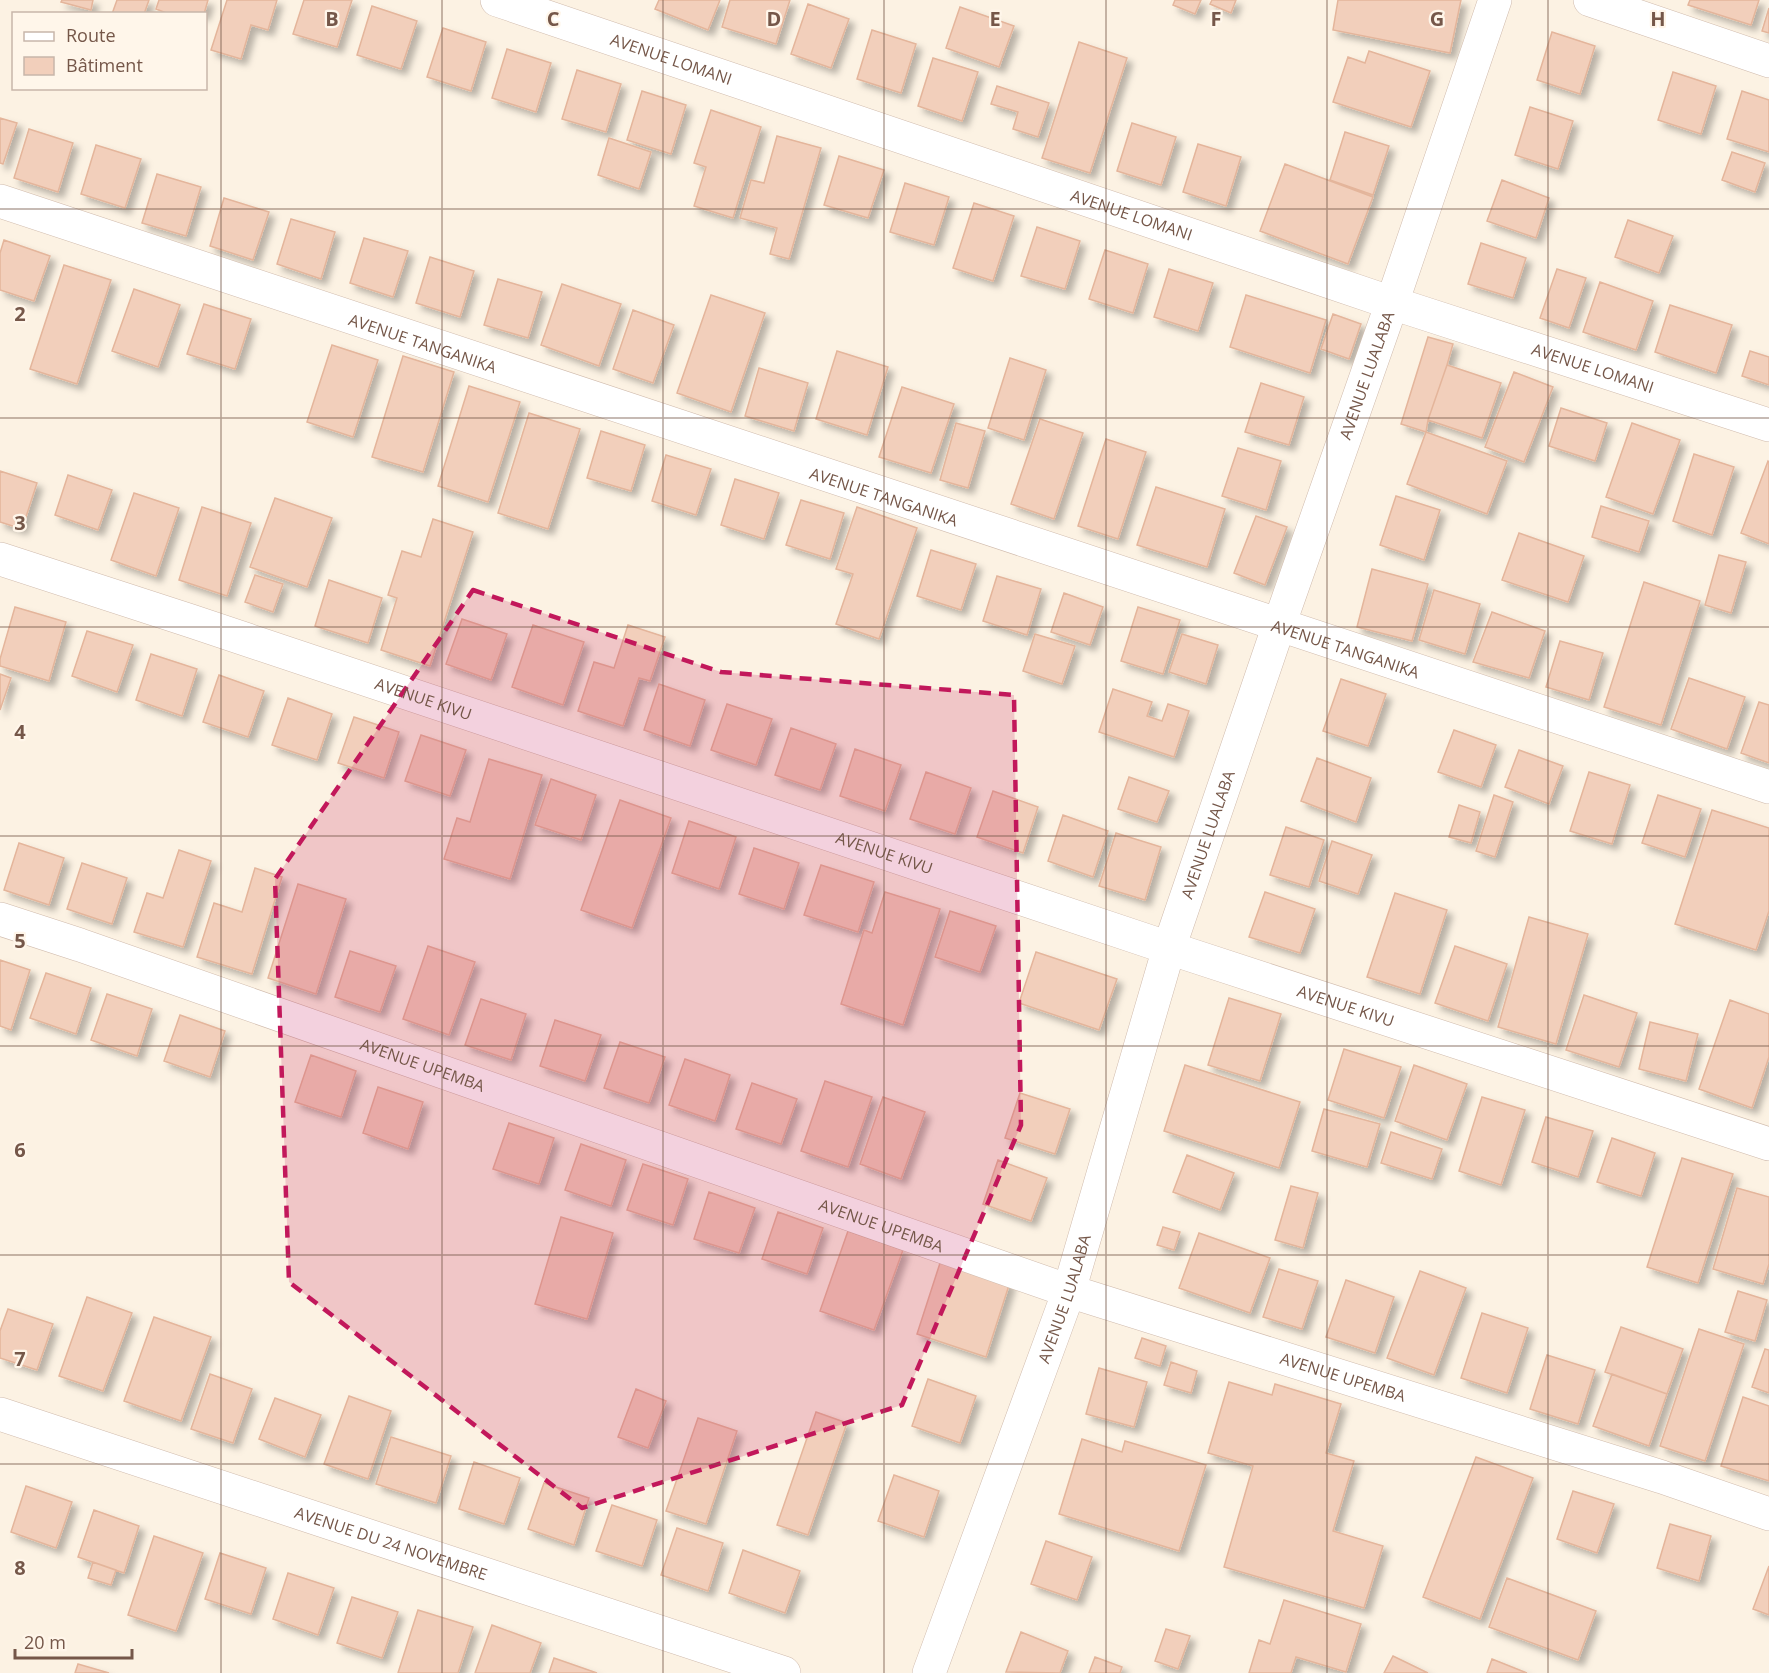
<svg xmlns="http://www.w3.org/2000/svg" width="1769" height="1673" font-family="'Open Sans',sans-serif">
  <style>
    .building { fill: #f2cfbb; stroke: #e4b59b; stroke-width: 1.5; filter: url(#shadow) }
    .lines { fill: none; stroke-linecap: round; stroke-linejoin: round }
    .minor-casing { stroke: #d0bbad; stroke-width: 34 }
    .minor { stroke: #fff; stroke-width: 33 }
    .marked { fill: #c2185b; fill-opacity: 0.2; stroke: #c2185b; stroke-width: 4.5; stroke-dasharray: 12 8; stroke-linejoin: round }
    .grid { fill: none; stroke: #755749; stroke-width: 1.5; stroke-opacity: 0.55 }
    .labels { text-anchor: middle; stroke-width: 4.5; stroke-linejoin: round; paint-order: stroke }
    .street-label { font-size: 16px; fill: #755749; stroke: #fff6ea }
    .grid-label { font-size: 20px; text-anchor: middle; font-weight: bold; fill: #755749; stroke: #fff6ea; stroke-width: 4.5; stroke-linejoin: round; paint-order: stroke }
  </style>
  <defs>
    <filter id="shadow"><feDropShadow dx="5.5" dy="5.5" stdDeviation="3" flood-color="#0004"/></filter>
  </defs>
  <rect width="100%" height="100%" fill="#fcf2e3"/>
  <path class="building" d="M62,0H93L91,10L61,2Z
    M117,0H149L144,14H112Z
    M159,0H208L204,14H169L156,9Z
    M227,0H277L268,30L251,25L241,59L211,50Z
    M304,0H352L337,47L293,34Z
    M659,0H720L708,30L655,9Z
    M730,0H790L776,44L722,27Z
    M1175,0H1201L1195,14L1173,5Z
    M1212,0H1236L1231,13L1210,4Z
    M1338,0H1461L1450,53L1333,30Z
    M1690,0H1759L1751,25L1688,5Z
    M808,4L849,19L831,68L791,54Z
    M372,6L417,21L401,69L357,55Z
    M960,7L1014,26L999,67L946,48Z
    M1769,8V33L1762,31Z
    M443,28L486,42L471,91L427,77Z
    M872,30L916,44L901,93L857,79Z
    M1552,32L1595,46L1580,94L1537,80Z
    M1079,42L1127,58L1090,173L1042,158Z
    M507,49L551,63L536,112L492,98Z
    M1369,51L1430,71L1411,127L1333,102L1348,57L1365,63Z
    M933,58L978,72L962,121L918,106Z
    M577,70L621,84L606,132L562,119Z
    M1673,72L1716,86L1701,134L1658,120Z
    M997,86L1049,103L1038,137L1013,129L1018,112L991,104Z
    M642,91L686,105L671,154L627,140Z
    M1742,91L1769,100V152L1727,139Z
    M1530,107L1573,121L1558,169L1515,155Z
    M711,110L761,127L733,218L694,206L706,167L694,163Z
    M0,118L17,123L3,164L0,163Z
    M1132,123L1176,137L1161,185L1117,171Z
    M29,129L73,143L58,192L14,178Z
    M1345,132L1389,146L1373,195L1330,180Z
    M777,136L821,148L789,259L770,254L777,228L740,218L751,180L764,183Z
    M609,138L651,152L639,189L598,175Z
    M1198,144L1241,157L1226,206L1183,192Z
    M96,145L141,159L125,208L81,194Z
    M1732,152L1765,163L1755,192L1722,180Z
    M839,156L884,170L868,218L824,205Z
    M1285,164L1373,197L1348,264L1260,231Z
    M157,174L201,187L186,236L142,223Z
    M1502,180L1549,198L1536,238L1487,221Z
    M905,183L949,197L934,245L890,232Z
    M224,198L269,212L253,260L210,246Z
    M974,203L1014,216L993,281L953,268Z
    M291,219L335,232L321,279L277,264Z
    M1628,220L1673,236L1659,273L1615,257Z
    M1037,227L1080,241L1065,289L1021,276Z
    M364,238L408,251L393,297L350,283Z
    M4,240L50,256L34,301L0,290V253Z
    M1481,243L1526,258L1513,298L1468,284Z
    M1105,250L1148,264L1133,313L1089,299Z
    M430,257L474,271L460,317L416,303Z
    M64,265L111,280L77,384L30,369Z
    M1169,269L1213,283L1198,331L1154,317Z
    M1557,269L1586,278L1569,328L1540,318Z
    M498,279L542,292L528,338L484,325Z
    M1600,282L1653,301L1636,350L1583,332Z
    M562,284L621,304L599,366L541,345Z
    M134,289L180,305L158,367L112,351Z
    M711,295L765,313L731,412L677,393Z
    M1246,295L1326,320L1310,373L1230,347Z
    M204,304L251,319L235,369L187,354Z
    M1670,305L1732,325L1716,373L1655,352Z
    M633,310L674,325L653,383L613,369Z
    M1333,314L1361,324L1349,359L1321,349Z
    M1428,337L1453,344L1447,365L1428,420L1426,432L1401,424Z
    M332,345L378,360L353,437L307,422Z
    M837,351L888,367L867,435L816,419Z
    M1750,351L1769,357V385L1742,376Z
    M403,356L454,372L423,472L372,457Z
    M1010,358L1046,370L1024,440L988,428Z
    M1447,365L1501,383L1482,438L1428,420Z
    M759,368L808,383L794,431L745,416Z
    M1514,372L1553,387L1524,462L1485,447Z
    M1261,383L1304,397L1289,445L1245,432Z
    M469,386L520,402L488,502L438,486Z
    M902,387L954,404L931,473L879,457Z
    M1561,408L1607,423L1595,461L1549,446Z
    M529,413L580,429L548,529L498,513Z
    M1040,419L1083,433L1054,519L1011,504Z
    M956,423L985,431L968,488L940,480Z
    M1632,423L1680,440L1653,514L1606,497Z
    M601,431L645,445L631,491L587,478Z
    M1426,432L1507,461L1487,514L1407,484Z
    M1106,439L1146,452L1118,539L1078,526Z
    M1238,448L1281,461L1266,510L1222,496Z
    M1694,454L1734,467L1712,535L1673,521Z
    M666,455L711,469L696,515L652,501Z
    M1768,461L1769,462V544L1741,533Z
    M0,471L37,483L22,529L0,522Z
    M68,475L112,490L98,530L55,515Z
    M735,479L779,493L764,539L721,525Z
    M1156,487L1225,509L1207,567L1137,545Z
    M134,493L179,508L156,576L111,560Z
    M1396,496L1440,510L1424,560L1380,545Z
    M275,498L332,518L307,587L250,567Z
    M801,500L844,513L830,559L786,545Z
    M1601,506L1649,521L1639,552L1592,537Z
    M202,507L251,523L227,596L179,580Z
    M857,507L917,528L879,639L836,624L853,574L836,569Z
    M1256,516L1287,527L1265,585L1234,573Z
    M433,519L473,532L430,666L381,650L397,598L388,595L402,551L421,557Z
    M1519,533L1584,556L1568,602L1502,580Z
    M931,550L976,564L961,610L917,596Z
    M1719,555L1746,562L1731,613L1705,605Z
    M1372,569L1428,584L1412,641L1357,627Z
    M255,575L283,584L273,612L245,602Z
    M997,576L1041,589L1027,635L983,621Z
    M329,580L382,598L368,643L315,626Z
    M1644,582L1700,601L1661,725L1604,707Z
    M1434,590L1480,604L1465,654L1419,640Z
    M1064,593L1103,607L1090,645L1051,632Z
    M15,607L66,622L49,681L0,666V659Z
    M1138,607L1180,620L1163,674L1121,661Z
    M1492,612L1545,631L1529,678L1473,662Z
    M462,619L507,634L491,680L446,664Z
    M533,625L584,642L563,705L512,687Z
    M628,625L665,637L650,681L639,678L623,726L578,711L594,662L614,668Z
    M87,631L133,645L117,692L72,676Z
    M1035,634L1075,646L1062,684L1023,671Z
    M1182,634L1218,645L1206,684L1169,672Z
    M1560,641L1603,653L1589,700L1546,687Z
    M151,654L197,669L182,716L136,700Z
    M0,674L11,678L0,710Z
    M219,675L264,691L248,737L203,722Z
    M1689,678L1745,697L1727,749L1671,729Z
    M1341,679L1386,694L1368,746L1323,731Z
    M659,684L705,700L690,746L644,730Z
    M1113,689L1152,702L1147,716L1162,721L1168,704L1189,711L1174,757L1099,732Z
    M288,698L332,714L317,760L272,745Z
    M1759,702L1769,705V763L1741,753Z
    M727,704L772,719L756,765L711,750Z
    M354,717L399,732L384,778L338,763Z
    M791,728L836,744L820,790L775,775Z
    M1454,730L1496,745L1481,787L1438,772Z
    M421,735L466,750L450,796L405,781Z
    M855,749L901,765L885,811L840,796Z
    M1519,750L1563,766L1549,804L1505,787Z
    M1317,758L1371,778L1356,822L1301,801Z
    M489,759L542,775L510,879L444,859L457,818L470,822Z
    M926,772L971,788L955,834L910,819Z
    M1589,772L1630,785L1612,844L1570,831Z
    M1129,777L1169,791L1157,822L1118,809Z
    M551,779L596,795L581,840L535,825Z
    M993,791L1038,807L1023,853L977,837Z
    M1494,795L1513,802L1495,857L1476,851Z
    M1658,795L1701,809L1685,857L1642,843Z
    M620,800L671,818L632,928L581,910Z
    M1459,805L1480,812L1471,843L1449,837Z
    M1712,810L1769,828V911L1756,950L1675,924Z
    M1063,815L1108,831L1093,877L1048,861Z
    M689,821L736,837L719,889L672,873Z
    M1286,827L1324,840L1309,887L1270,875Z
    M1116,833L1161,847L1145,900L1099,886Z
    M1332,841L1372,855L1358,894L1319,881Z
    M19,843L64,858L49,905L4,890Z
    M754,848L799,863L784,909L739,894Z
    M179,850L211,861L183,947L134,932L147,893L163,898Z
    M82,863L127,878L112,924L67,909Z
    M821,865L874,882L858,932L804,915Z
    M255,868L282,877L252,974L197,957L214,903L242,912Z
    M298,884L346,899L316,994L268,978Z
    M885,892L940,909L903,1025L841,1004L864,930L872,933Z
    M1265,892L1315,909L1300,953L1249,937Z
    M1395,893L1447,910L1420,994L1367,977Z
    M950,911L996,926L980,972L935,957Z
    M1529,917L1588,934L1556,1044L1498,1027Z
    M428,946L475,962L449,1035L403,1019Z
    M1455,946L1507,964L1488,1021L1435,1003Z
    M350,951L396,966L380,1012L335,997Z
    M1036,952L1117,979L1099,1030L1019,1003Z
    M0,960L30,970L11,1030L0,1026Z
    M46,973L91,988L76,1034L30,1018Z
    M107,994L152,1009L137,1056L91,1040Z
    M1584,995L1637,1013L1619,1067L1566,1050Z
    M1229,998L1281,1014L1260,1081L1208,1065Z
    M481,999L526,1014L511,1060L465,1045Z
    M1730,1000L1769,1014V1057L1752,1108L1699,1089Z
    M180,1015L225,1031L210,1077L164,1061Z
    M555,1020L601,1035L585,1081L540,1066Z
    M1650,1022L1698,1034L1686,1081L1639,1069Z
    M620,1042L665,1057L649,1103L604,1088Z
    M1344,1049L1401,1067L1384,1118L1328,1100Z
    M311,1055L356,1071L341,1117L295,1102Z
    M685,1059L730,1075L715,1121L669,1105Z
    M1185,1065L1300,1102L1279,1168L1164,1131Z
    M1414,1065L1467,1084L1447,1140L1395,1121Z
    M825,1081L872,1097L848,1167L801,1151Z
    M752,1083L797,1099L781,1144L736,1129Z
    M378,1087L423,1102L408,1149L363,1133Z
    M1020,1093L1070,1109L1055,1154L1005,1138Z
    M883,1097L925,1112L901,1179L860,1164Z
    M1482,1097L1525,1110L1501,1185L1459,1171Z
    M1324,1109L1380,1124L1367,1167L1312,1151Z
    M1546,1117L1593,1131L1578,1177L1532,1162Z
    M509,1123L554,1138L539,1184L493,1169Z
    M1391,1132L1442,1149L1432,1179L1381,1163Z
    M1612,1138L1655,1153L1641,1196L1597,1182Z
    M581,1144L626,1160L611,1206L565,1190Z
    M1187,1155L1234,1173L1220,1210L1173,1192Z
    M1682,1158L1733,1174L1698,1283L1647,1267Z
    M998,1160L1047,1178L1031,1221L983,1204Z
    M643,1164L688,1179L673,1225L627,1210Z
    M1291,1186L1318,1193L1303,1248L1275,1240Z
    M1737,1188L1769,1197V1264L1763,1284L1713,1269Z
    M709,1192L755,1208L739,1253L694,1239Z
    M778,1212L823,1228L807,1274L762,1259Z
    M561,1217L613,1233L587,1319L535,1304Z
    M1163,1227L1180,1232L1174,1250L1157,1245Z
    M848,1231L903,1250L874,1330L820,1311Z
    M1199,1233L1270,1258L1250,1313L1179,1288Z
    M941,1260L1010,1282L986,1357L917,1334Z
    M1279,1269L1318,1281L1302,1329L1263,1317Z
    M1420,1271L1466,1288L1434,1375L1387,1358Z
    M1346,1280L1394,1297L1375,1353L1326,1337Z
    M1738,1291L1767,1300L1755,1341L1725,1332Z
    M87,1297L132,1313L103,1391L59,1376Z
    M8,1309L53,1324L37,1370L0,1358V1331Z
    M1482,1313L1528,1328L1507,1393L1461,1378Z
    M154,1317L211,1337L181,1421L124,1401Z
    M1621,1327L1683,1349L1667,1394L1605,1372Z
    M1699,1329L1744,1344L1705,1461L1660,1446Z
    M1142,1338L1166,1346L1160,1366L1135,1358Z
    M1765,1349L1769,1350V1393L1752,1387Z
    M1547,1355L1595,1370L1578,1424L1530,1409Z
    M1171,1362L1197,1371L1191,1393L1164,1385Z
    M1099,1368L1147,1382L1134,1427L1086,1414Z
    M210,1374L252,1389L233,1443L191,1429Z
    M1612,1374L1667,1394L1649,1446L1593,1426Z
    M928,1379L976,1396L960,1443L912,1426Z
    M1229,1382L1272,1395L1275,1384L1341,1404L1326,1453L1354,1461L1333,1531L1383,1546L1364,1608L1224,1567L1253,1466L1208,1453Z
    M636,1389L666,1401L648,1448L618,1437Z
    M349,1396L391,1411L368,1479L324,1464Z
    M1743,1397L1769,1406V1481L1721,1466Z
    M275,1398L321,1415L305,1457L259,1439Z
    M816,1412L847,1423L808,1535L777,1525Z
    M698,1418L737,1431L706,1524L666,1511Z
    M391,1437L451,1456L436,1503L376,1484Z
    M1082,1439L1122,1452L1125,1441L1206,1465L1179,1551L1059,1514Z
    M1476,1457L1533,1478L1480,1619L1423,1597Z
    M474,1462L520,1478L504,1524L459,1509Z
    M894,1475L939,1491L924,1537L878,1521Z
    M544,1483L589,1498L574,1545L528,1529Z
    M26,1486L72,1502L56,1548L11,1532Z
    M1573,1491L1614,1504L1597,1553L1557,1539Z
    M612,1505L657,1520L642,1566L596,1551Z
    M94,1510L139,1526L124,1573L78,1557Z
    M1670,1524L1711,1536L1699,1581L1657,1568Z
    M677,1528L723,1543L708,1591L661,1575Z
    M154,1536L203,1553L176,1631L128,1615Z
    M1046,1541L1092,1557L1077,1600L1031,1584Z
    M743,1550L800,1571L785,1613L729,1593Z
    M220,1553L266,1568L251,1614L205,1599Z
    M93,1562L116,1570L111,1585L88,1578Z
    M1769,1566V1615L1753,1609Z
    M288,1573L334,1588L318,1635L273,1619Z
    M1507,1578L1596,1611L1578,1660L1489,1627Z
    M352,1597L398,1612L382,1658L337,1643Z
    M1284,1600L1361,1624L1346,1672L1296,1657L1291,1673H1249L1259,1640L1270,1644Z
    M418,1610L473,1627L458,1673H398Z
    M492,1625L541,1643L530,1673H475Z
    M1166,1629L1190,1636L1178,1669L1155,1661Z
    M1021,1632L1068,1651L1060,1673L1006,1672Z
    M1393,1656L1428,1673H1384Z
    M1095,1657L1122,1667L1120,1673H1089Z
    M554,1658L597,1673H549Z
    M1492,1659L1527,1673H1487Z
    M78,1664L109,1673H75Z"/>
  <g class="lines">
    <g class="minor-casing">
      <g id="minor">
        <path id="s1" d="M497,0L1392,303L1769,425"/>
        <path d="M1590,0L1769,61"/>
        <path id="s2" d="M0,201C588,400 1178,595 1769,787"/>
        <path id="s3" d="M0,559L191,621L1169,948L1769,1144"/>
        <path id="s4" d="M0,919L80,945L1069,1291L1662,1477L1769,1514"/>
        <path id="s5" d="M0,1414L784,1673"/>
        <path id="s6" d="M929,1673L1069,1291L1169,948L1278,628L1392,303L1495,0"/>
      </g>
    </g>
    <use href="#minor" class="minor"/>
  </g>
  <path class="marked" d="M473,590L721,672L1014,695L1021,1125L902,1405L582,1508L289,1282L275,879Z"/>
  <path class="grid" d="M221,0V1673M442,0V1673M663,0V1673M884,0V1673M1106,0V1673M1327,0V1673M1548,0V1673M0,209H1769M0,418H1769M0,627H1769M0,836H1769M0,1046H1769M0,1255H1769M0,1464H1769"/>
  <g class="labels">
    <g class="street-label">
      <text dy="6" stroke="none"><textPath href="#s1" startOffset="184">AVENUE LOMANI</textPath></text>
      <text dy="6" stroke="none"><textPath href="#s1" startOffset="670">AVENUE LOMANI</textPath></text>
      <text dy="6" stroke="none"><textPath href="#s2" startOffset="446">AVENUE TANGANIKA</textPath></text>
      <text dy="6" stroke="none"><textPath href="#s1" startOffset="1156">AVENUE LOMANI</textPath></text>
      <text dy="6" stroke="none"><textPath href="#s6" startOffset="1370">AVENUE LUALABA</textPath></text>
      <text dy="6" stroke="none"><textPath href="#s2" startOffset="932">AVENUE TANGANIKA</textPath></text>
      <text dy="6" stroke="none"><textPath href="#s2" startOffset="1418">AVENUE TANGANIKA</textPath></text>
      <text dy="6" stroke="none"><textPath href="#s3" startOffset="446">AVENUE KIVU</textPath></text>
      <text dy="6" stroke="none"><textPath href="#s6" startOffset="884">AVENUE LUALABA</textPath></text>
      <text dy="6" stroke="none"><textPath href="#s3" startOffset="932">AVENUE KIVU</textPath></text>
      <text dy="6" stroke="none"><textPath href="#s3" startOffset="1418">AVENUE KIVU</textPath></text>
      <text dy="6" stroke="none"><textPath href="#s4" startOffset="447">AVENUE UPEMBA</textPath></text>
      <text dy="6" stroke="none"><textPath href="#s4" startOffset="933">AVENUE UPEMBA</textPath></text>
      <text dy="6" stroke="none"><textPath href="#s6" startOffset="398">AVENUE LUALABA</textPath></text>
      <text dy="6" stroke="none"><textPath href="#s4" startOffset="1419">AVENUE UPEMBA</textPath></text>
      <text dy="6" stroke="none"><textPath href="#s5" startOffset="412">AVENUE DU 24 NOVEMBRE</textPath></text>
    </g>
  </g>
  <g class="grid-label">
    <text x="332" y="26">B</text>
    <text x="553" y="26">C</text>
    <text x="774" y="26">D</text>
    <text x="995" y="26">E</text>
    <text x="1216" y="26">F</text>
    <text x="1437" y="26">G</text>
    <text x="1658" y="26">H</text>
    <text x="20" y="321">2</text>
    <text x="20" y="530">3</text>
    <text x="20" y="739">4</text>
    <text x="20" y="948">5</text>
    <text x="20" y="1157">6</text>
    <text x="20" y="1366">7</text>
    <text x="20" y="1575">8</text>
  </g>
  <rect x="12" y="12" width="195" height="78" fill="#fff6ea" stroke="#c8b6aa" stroke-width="1.5"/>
  <rect x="24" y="32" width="30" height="9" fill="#ffffff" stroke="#c8b6aa" stroke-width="1.5"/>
  <text x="66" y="42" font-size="18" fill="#755749">Route</text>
  <rect x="24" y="57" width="30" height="18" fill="#f2cfbb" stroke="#c8b6aa" stroke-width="1.5"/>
  <text x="66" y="72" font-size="18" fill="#755749">Bâtiment</text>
  <path d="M15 1649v9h117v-9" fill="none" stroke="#755749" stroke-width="3"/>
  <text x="24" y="1649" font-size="18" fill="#755749" stroke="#fff6ea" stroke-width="4.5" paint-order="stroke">20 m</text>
</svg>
